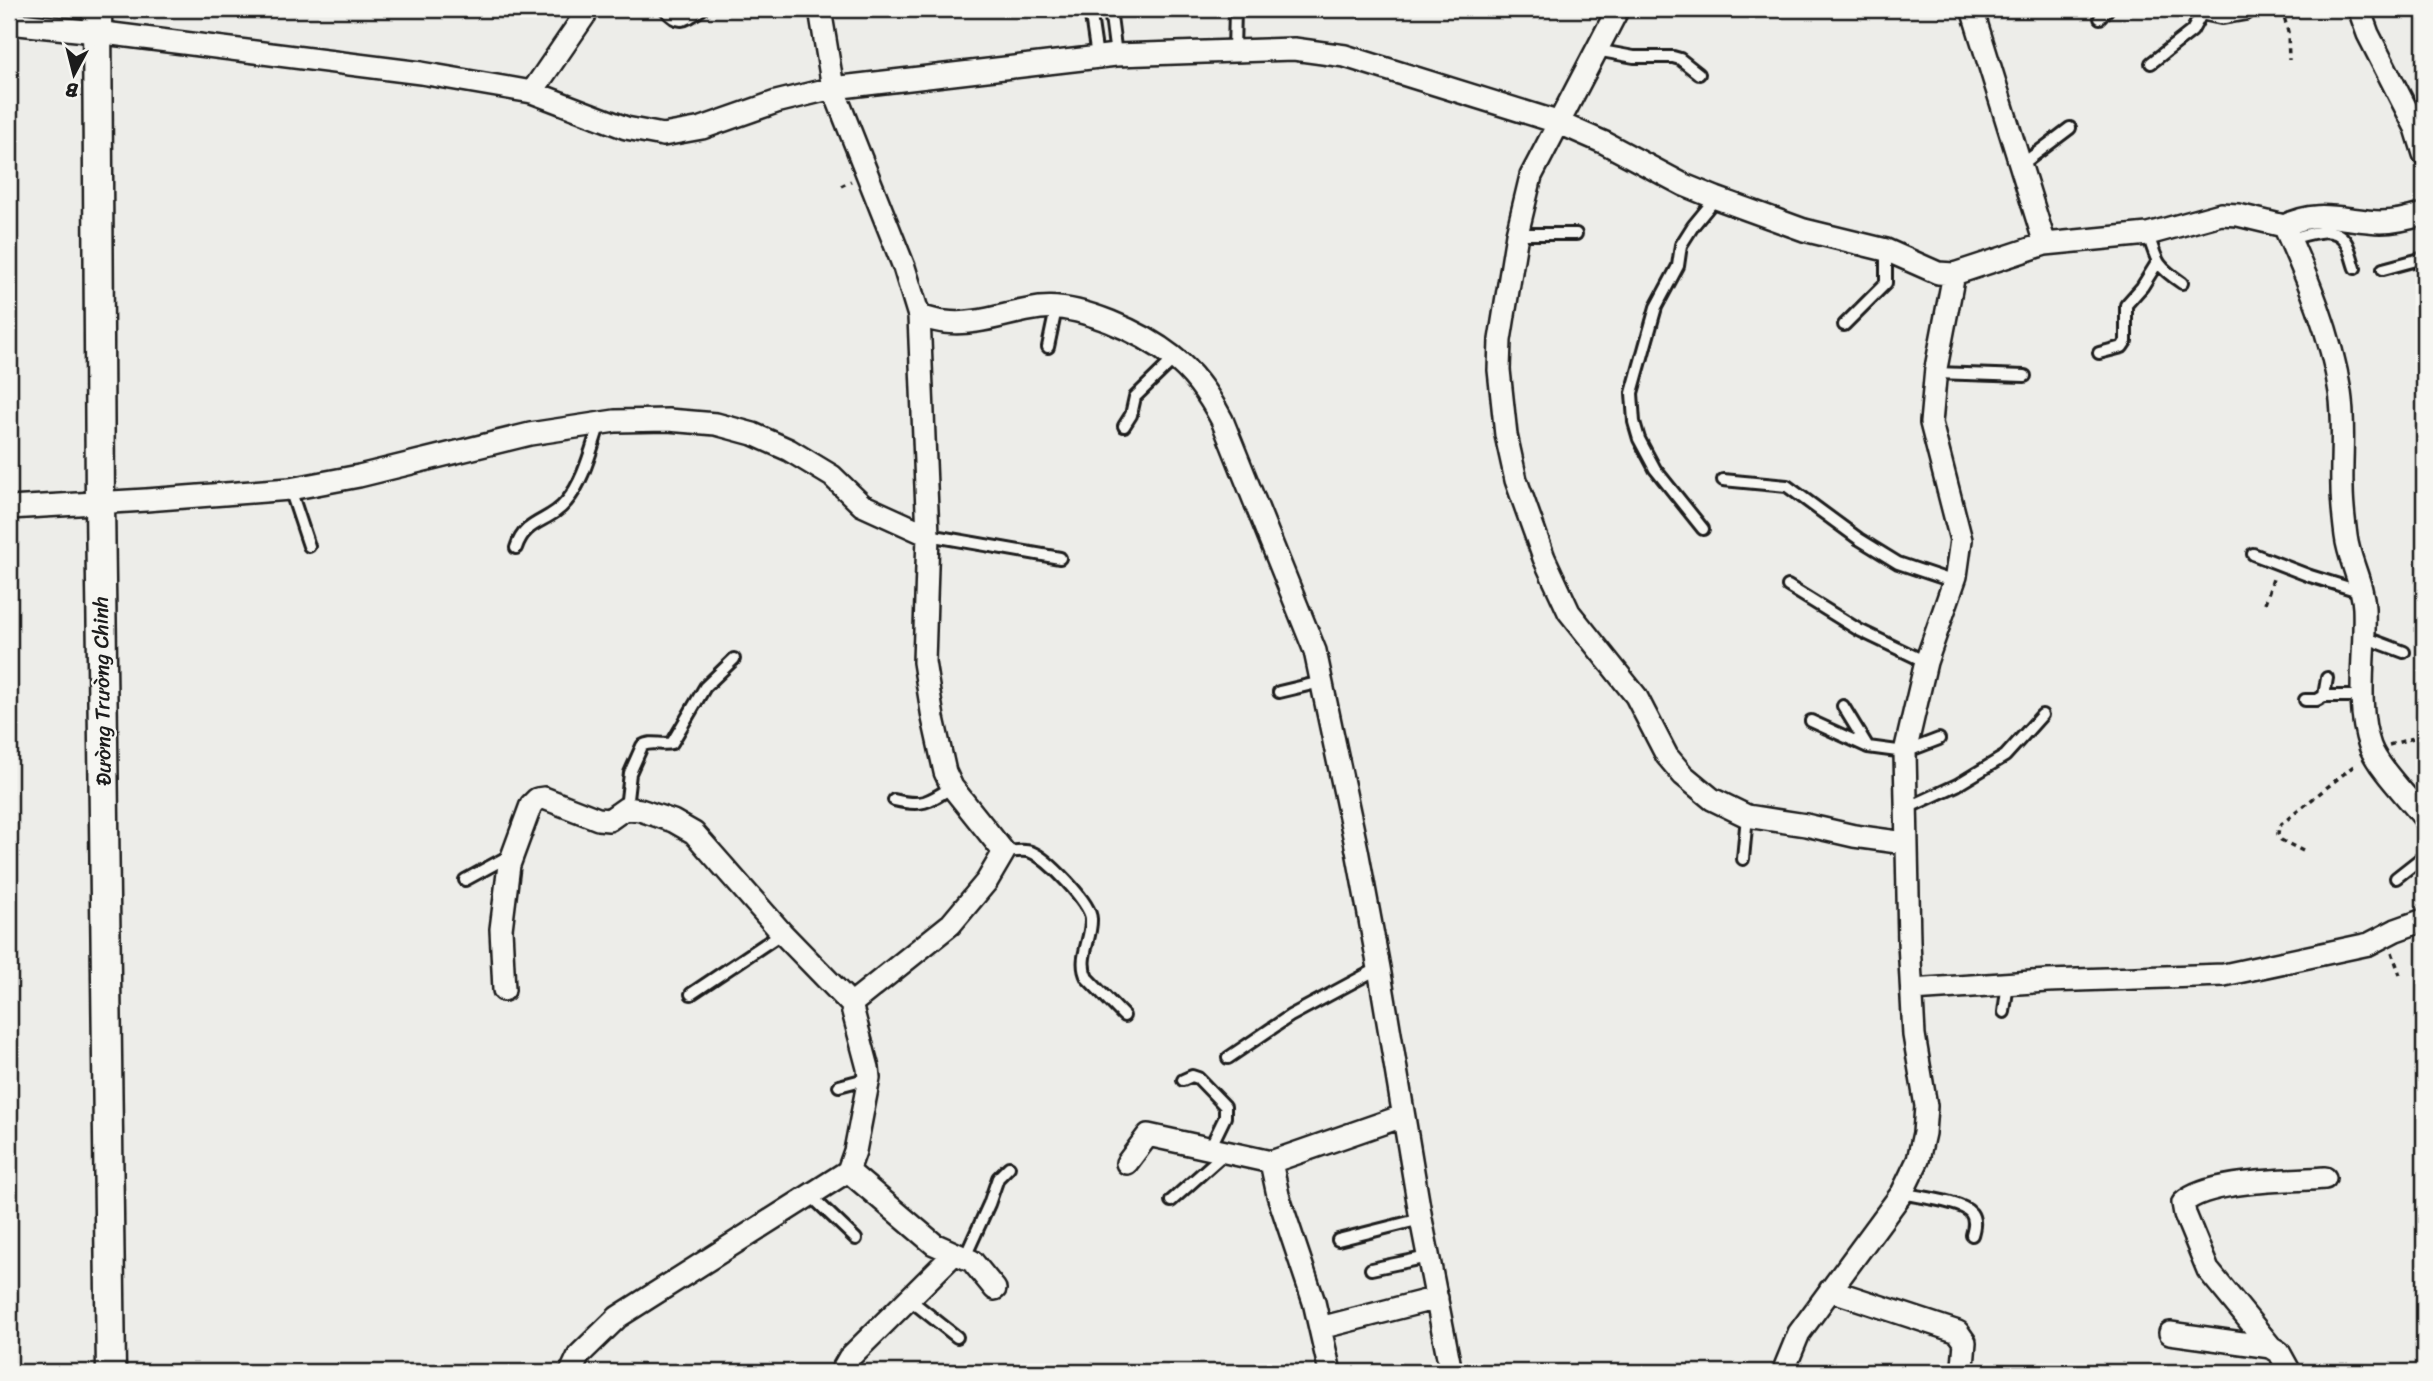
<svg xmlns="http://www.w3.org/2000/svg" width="2433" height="1381" font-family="Sriracha,sans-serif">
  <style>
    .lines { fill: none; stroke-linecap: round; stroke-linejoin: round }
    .lane-casing { stroke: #1c1c1c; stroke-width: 16 }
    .street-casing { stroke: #1c1c1c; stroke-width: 26 }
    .secondary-casing { stroke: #1c1c1c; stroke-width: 33 }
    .path { stroke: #1c1c1c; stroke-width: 3.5; stroke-dasharray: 5 5; stroke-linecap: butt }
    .lane { stroke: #f6f6f2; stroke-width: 10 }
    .street { stroke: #f6f6f2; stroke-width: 21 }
    .secondary { stroke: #f6f6f2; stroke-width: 28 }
    .labels { text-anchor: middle; stroke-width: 5; stroke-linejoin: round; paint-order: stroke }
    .street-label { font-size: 21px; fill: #1c1c1c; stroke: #f6f6f2 }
  </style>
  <rect width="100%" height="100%" fill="#edede9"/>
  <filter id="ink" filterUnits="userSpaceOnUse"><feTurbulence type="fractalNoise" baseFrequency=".0143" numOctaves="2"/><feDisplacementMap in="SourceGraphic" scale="14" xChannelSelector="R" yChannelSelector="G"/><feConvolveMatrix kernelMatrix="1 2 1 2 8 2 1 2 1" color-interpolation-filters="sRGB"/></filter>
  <g filter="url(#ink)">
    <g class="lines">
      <g class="lane-casing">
        <path id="lane" d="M665,9C679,27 686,20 702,9
          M1090,9L1097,57
          M1110,9L1116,55
          M2100,18L2108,9
          M1596,50L1634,57H1673L1680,59L1699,74
          M1234,51L1235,9
          M2151,63L2192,31L2204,9
          M2021,165L2070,128
          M1517,234H1576
          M2148,234C2157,263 2157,266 2182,283
          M2290,239C2306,235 2333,223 2345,241C2350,248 2352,260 2355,268
          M2383,269L2424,258
          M1844,325L1886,283V250
          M1048,347L1056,309
          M2099,353L2122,347L2126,341V305L2142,287L2157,263
          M1936,373L2025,376
          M1124,426L1131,415L1135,397L1175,358
          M1723,480L1787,486L1859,539L1898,563L1955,582
          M290,489L309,546
          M1703,529L1655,469L1639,439L1634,422L1632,393L1656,307L1678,266L1681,245L1693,226L1716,198
          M928,535L1060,558
          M516,548C525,519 549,523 566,502C584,481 591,449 600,423
          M2253,554L2310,576L2362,592
          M1788,586L1859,630L1926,662
          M2364,637L2404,652
          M1279,692L1321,682
          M2324,696L2327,678
          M2305,700H2317L2324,696H2364
          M1843,706L1868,747
          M1811,721L1868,747L1905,752L1939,739
          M894,800C922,807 929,802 952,787
          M626,808L630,773L642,746C651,740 662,746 672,743L705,687L734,659
          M1905,809L1957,785L2005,756L2042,715
          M1004,852C1012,852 1023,849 1031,852C1047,858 1091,903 1091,919C1092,939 1077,959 1087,978L1124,1016
          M1743,859L1747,816
          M2396,878L2424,856
          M465,880L511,855
          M691,994L782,933
          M2004,1012L2008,983
          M1228,1058L1290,1016L1379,968
          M1183,1080L1192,1076L1198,1078L1225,1106V1117L1210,1148
          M839,1086L869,1078
          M1902,1193C1917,1197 1962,1201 1971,1213C1976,1220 1974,1228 1972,1235
          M810,1195L856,1239
          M1171,1201L1226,1152
          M1338,1240L1421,1219
          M965,1257L989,1204L998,1178L1009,1167
          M1371,1269L1428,1257
          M909,1299L957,1337"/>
      </g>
      <g class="street-casing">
        <path id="street" d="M820,9L833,88L904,267L919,316L928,535L924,662L933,718L945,772L952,787L1004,852L987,881L951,924L851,1004
          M1618,9L1531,176L1517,234L1500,340L1499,370L1506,435L1516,480L1544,558L1569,612L1636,696L1667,756L1683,775L1712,799L1747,816L1806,825L1854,836L1905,843
          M1972,9L2045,244
          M2203,9L2222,13L2245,9
          M2359,9L2368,34L2416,128L2424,154
          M9,23L96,32L421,73L532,92L626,128L663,135L702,128L776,102L833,88L1116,55L1294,49L1345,56L1557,122L1605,143L1684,185L1716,198L1804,230L1886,250L1938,273L1954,274
          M532,92L589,9
          M2284,226C2319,208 2345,221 2381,222C2395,222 2411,218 2424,214
          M919,316C927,318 936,321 945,322C978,326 1008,312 1040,308C1079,303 1143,333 1173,357C1194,373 1210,397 1222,420L1315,651L1357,850L1379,968L1421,1219L1451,1372
          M9,508L146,500L290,489L359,476L530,434L615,421L668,420L716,424L753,434L789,450L832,476L862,505L928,535
          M504,990L501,929L509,865L531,805L537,799L544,798L598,819L609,820L626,808L640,810L673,821L694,833L782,933L851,1004L868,1068L869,1078L855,1151L848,1171L618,1317L579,1355L571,1372
          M1912,990L2048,981L2224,975L2369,944L2396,930L2424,920
          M1271,1162L1278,1195L1314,1302L1330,1372
          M1127,1163L1148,1135L1271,1162L1403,1116
          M848,1171L934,1244L972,1261L995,1289
          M1830,1290L1958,1332L1965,1342L1963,1366
          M1320,1328L1437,1298
          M2170,1333L2271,1347L2279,1352L2290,1372
          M2271,1347L2208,1270L2185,1214L2183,1203C2210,1179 2289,1181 2325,1178
          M841,1372L849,1358L954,1254
          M1783,1372L1799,1333L1902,1193L1918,1160L1924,1133L1926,1106L1914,1035L1909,942L1905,752L1926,662L1956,576L1961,540L1931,423L1936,368L1954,274L2045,244L2148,234L2221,214L2238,215L2284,226C2308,279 2331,334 2340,392C2345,424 2341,456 2342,488C2342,504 2344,520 2346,536C2349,561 2363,583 2364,608C2366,651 2355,705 2370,746C2378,768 2409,798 2424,818"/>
      </g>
      <g class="secondary-casing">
        <path id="secondary" d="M97,9L100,503L111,1372"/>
      </g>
      <path class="path" d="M2282,9L2288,32L2289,60
        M841,186L851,181
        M2265,603L2274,576
        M2389,745L2424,735
        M2303,851L2281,840L2278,834L2279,826L2356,764
        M2392,952L2400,975"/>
      <use href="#lane" class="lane"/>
      <use href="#street" class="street"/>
      <use href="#secondary" class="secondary"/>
    </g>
  </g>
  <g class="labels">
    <g class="street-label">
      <text transform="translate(102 691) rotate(-91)" y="7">Đường Trường Chinh</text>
    </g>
  </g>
  <rect width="2433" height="1381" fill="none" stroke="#f6f6f2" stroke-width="35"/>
  <rect x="18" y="18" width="2398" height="1346" fill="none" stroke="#1c1c1c" stroke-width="2.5" filter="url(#ink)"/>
  <g transform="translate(74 74) rotate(187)" stroke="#f6f6f2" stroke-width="5" paint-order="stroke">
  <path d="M0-5L12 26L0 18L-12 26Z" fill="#1c1c1c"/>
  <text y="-10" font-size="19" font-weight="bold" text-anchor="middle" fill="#1c1c1c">B</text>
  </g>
</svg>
